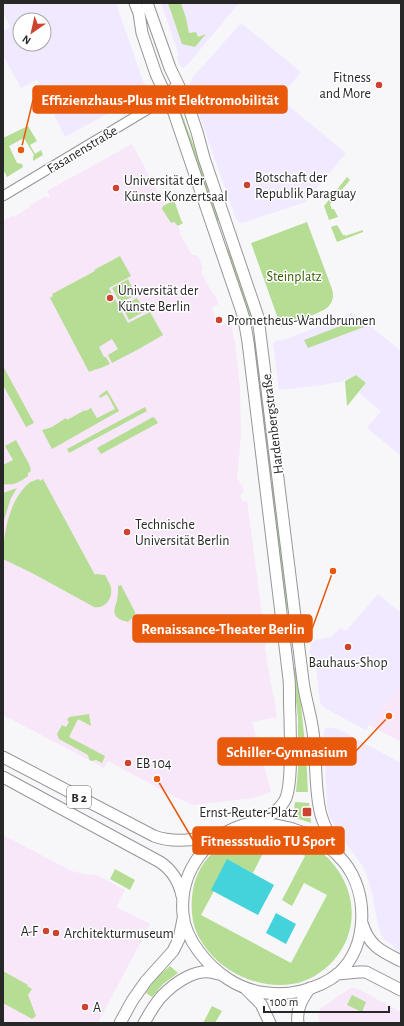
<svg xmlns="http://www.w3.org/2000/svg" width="404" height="1026" font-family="'Alegreya Sans',sans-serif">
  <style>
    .commercial { fill: #f1e9ff; fill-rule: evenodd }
    .education { fill: #f8e7f9 }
    .green { fill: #b6dd94; fill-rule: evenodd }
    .water { fill: #44d2db }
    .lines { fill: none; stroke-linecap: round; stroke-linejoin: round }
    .minor-casing { stroke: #969699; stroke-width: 11 }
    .major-casing { stroke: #969699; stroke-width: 13 }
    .minor { stroke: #fff; stroke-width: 9 }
    .major { stroke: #fff; stroke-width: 11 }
    .poi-dot { fill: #ce4230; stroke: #fff; stroke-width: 1.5 }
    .labels { text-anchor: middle; stroke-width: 3; stroke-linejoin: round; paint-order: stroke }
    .shield { fill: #fff; stroke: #686868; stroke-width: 1 }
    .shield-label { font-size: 13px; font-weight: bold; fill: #272728 }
    .poi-label { font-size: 14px; fill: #272728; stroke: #fff; text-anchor: start }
    .street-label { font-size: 14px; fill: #272728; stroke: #fff }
    .park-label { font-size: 14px; fill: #365b00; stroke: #fff }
    .leader { fill: none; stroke: #e8590c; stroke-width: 1.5 }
    .callout-dot { fill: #e8590c; stroke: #fff; stroke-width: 1.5 }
    .callout { fill: #e8590c; stroke: #e8590c; stroke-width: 1.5 }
    .callout-label { font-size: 15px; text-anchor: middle; font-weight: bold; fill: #fff }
  </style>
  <rect width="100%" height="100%" fill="#f7f7fa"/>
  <path class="commercial" d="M3,3H116L146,90L144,94L65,137L37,80L21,88L3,55V31L10,27L3,13ZM20,20H44V44H20Z
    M161,3H239L190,62L183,68L181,67L178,61L177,57L179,55Z
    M241,23L301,72L279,98L346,153L306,202L242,223L239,222L236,219L189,86L193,77Z
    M351,313L358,316L401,351V456L367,428L381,411L359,393L366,383L356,375L341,382L315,386L279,390L273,344L275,341L287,339Z
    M378,594L401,613V685L369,725L366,730L330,711L322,706L320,702L316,668L312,665L310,650L311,643L315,640L331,637L340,628L346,631Z
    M327,727L338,729L401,763V953L393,948L394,946L385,940L382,936L378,925L372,893L366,873L362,865L339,834L329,815L327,805L324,733L325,729Z"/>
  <path class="education" d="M132,144L165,205L174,200L181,220L183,223L178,226L180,231V234L192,255H196L199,258L203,268L202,269L203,270L201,272L212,292L214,294L219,304L211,308L221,326L230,319L235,342L240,386L241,435L237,478L244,490L242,494L240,496L243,502L247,500L266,645H265V650L273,695H274L277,717L252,722L271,792L253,798L193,805L175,797L108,761L104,768L3,715V221L14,215L15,216L30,207V205L46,196L47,198L50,197L47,191Z
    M401,685V742L369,725Z
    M3,835L64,867L72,871L84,874L92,875H97L125,890L116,907L150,924L98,1023H3Z
    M354,988L360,990L401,1012V1023H320L318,1016L321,1008L346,991L349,989Z"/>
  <path class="green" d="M168,3H181L186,18L189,33L196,32L198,37L206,34L195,47L182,44Z
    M180,109L201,165L220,220L216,222L178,111Z
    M28,126L37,141L30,145L35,154L41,150L43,155L33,161V157L34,155L24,138L9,146L17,163L22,164L23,167L7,177L3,169V138Z
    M347,177L350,180L330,204L332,209H334L338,217L329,220L324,206Z
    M174,200L181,220L183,223L178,226L174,222L171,223L162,209L163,206Z
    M307,222L332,289C334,296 333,302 328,307C322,313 290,323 281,327L251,243Z
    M337,225L343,235H345V236L363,230V232L337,242L331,227Z
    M230,248L251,310L254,327L250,328L225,251Z
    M120,256L131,276L109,288L128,323L150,312L163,335L137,350L112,363L108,355L118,349L112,339L99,347L104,357H106L110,364L101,368L94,370L89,372L50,298L53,296L52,294L95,271L94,270Z
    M128,279L136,295L120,303L112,288Z
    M137,298L145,311L129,320L122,306Z
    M356,320L364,327L308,348L304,340Z
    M3,366L34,423L26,427L3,385Z
    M260,366L273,475L269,476L256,367Z
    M356,375L366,383L348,405L347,406L345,381Z
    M107,390L119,411L52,449L42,430L52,427L66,418L67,420L85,410L86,411L91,408L97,418L115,409L107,394L100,398L99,396Z
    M145,407L147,411L69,453L67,449Z
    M153,417L154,418H155L158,423L101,454L97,448Z
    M16,440L29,464L31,471L28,473V476C20,482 14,486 3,484V465L13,460L5,446Z
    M39,479L40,481L43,479L95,575L96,574L105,575C107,579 110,583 111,588C113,598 105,609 94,607L32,573L3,559C3,534 9,501 28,484C31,481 36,480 39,479Z
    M274,481L290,610H288L284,601L270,482Z
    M17,488L11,498L3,523V493Z
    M121,585L135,612V615L128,622C125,621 120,620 118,618C111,613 116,606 117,600C118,595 118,591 118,586Z
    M292,668H297L306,753L308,792H296L298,769V718Z
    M89,714L91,726L78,719L69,737L105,756L102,763L96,760L91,761L89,759L88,755L59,739L57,734L62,725L66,727L69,722L67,720L69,717Z
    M295,802L309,803L311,823L293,817Z
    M262,832C280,832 298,836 313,846C353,872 366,924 333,961C323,972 308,982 292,984C254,990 211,967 196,931C192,921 191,909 192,898C195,859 224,836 262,832ZM271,837L305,856L282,900L292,906L304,883L327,895L291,963L201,915L214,891L227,860L253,873Z
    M115,869L135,880L130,890L110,879Z
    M170,966L178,973L163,984L152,997L146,993L147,991L156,978Z
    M3,971L28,985L27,986L32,989L28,995L36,1016L32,1019L3,1003Z
    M352,995L366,1002L362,1012L347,1005Z
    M212,1006L222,1011L215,1023H203Z"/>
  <path class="water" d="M227,859L274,885L258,915L211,890Z
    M276,913L296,924L286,944L266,933Z"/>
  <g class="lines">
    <g class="minor-casing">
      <path id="minor" d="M3,196L150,108L178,84"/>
    </g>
    <g class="major-casing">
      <path id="major" d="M135,3L139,13L142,33L156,74L174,113L241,309L244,319L248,342L289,679C290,691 289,703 290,716C290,735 293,785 285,800C277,814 264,819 250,823
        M147,3L170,68L188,105L197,132L204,158L258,317L303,681C305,698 311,715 313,732C317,759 314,790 321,815C325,829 334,844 340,858
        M3,757L154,836C175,844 198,839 220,835
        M3,777L160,862C172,870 179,881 182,896
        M250,823C285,823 321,834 344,862C369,893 368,946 339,973C328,982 314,988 301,991C276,997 249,993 228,979C208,966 185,940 183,914C179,871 208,833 250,823Z
        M362,923C369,946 381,951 401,961
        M337,974L359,972H366L401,990
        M246,989L261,1004L270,1023
        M120,1023L132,1001L146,981L173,951L179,939L183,919
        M144,1023C149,1014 154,1005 161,997C175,982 198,966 218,974
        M298,1023C296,1009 302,999 310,988"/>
    </g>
    <use href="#minor" class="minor"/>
    <use href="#major" class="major"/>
  </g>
  <g class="poi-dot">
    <circle cx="379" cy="85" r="4"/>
    <circle cx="247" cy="185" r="4"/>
    <circle cx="116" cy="188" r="4"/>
    <circle cx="110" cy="298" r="4"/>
    <circle cx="219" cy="320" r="4"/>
    <circle cx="127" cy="532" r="4"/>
    <circle cx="348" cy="647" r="4"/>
    <circle cx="128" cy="763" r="4"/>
    <rect x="302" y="807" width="10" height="10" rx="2"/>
    <circle cx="46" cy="931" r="4"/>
    <circle cx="56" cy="933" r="4"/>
    <circle cx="85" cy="1007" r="4"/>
  </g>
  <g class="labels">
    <rect class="shield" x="67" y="786" width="24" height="22" rx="3"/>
    <g class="shield-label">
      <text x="79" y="802">B 2</text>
    </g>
    <g class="poi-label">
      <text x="371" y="82" text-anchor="end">Fitness<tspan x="371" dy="16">and More</tspan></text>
      <text x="255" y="182">Botschaft der<tspan x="255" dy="16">Republik Paraguay</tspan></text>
      <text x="124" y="185">Universität der<tspan x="124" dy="16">Künste Konzertsaal</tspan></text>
      <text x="118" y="295">Universität der<tspan x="118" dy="16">Künste Berlin</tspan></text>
      <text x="227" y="325">Prometheus-Wandbrunnen</text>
      <text x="135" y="529">Technische<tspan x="135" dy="16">Universität Berlin</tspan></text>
      <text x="348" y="667" text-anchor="middle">Bauhaus-Shop</text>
      <text x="136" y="768">EB 104</text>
      <text x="298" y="817" text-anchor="end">Ernst-Reuter-Platz</text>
      <text x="38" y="936" text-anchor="end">A-F</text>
      <text x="64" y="938">Architekturmuseum</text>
      <text x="93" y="1012">A</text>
    </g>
    <g class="street-label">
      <text transform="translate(82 149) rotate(-31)" y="5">Fasanenstraße</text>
      <text transform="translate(272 424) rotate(-97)" y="5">Hardenbergstraße</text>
    </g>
    <g class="park-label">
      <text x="294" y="281">Steinplatz</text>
    </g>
  </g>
  <path class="leader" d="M21 150L33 100M333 571L312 629M389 716L356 751M157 779L193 840"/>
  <g class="callout-dot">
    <circle cx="21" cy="150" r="4"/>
    <circle cx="333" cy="571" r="4"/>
    <circle cx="389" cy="716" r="4"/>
    <circle cx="157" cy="779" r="4"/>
  </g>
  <g class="callout">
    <rect x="33" y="86" width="254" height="27" rx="4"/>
    <rect x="133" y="615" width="179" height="27" rx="4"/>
    <rect x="218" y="738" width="138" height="27" rx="4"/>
    <rect x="193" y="827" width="151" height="27" rx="4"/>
  </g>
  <g class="callout-label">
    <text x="160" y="105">Effizienzhaus-Plus mit Elektromobilität</text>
    <text x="223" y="634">Renaissance-Theater Berlin</text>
    <text x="287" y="757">Schiller-Gymnasium</text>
    <text x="268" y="846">Fitnessstudio TU Sport</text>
  </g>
  <rect width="404" height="1026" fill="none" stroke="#272728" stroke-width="8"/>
  <g transform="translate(32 32) rotate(214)"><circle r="19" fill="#ffffff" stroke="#a9a9a9"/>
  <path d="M0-3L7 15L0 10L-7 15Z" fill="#ce4230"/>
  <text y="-6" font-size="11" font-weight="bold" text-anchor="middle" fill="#272728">N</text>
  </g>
  <path d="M264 1006v6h125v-6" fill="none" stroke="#272728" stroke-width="2"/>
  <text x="270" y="1006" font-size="12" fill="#272728" stroke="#ffffff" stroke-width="3" paint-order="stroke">100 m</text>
</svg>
